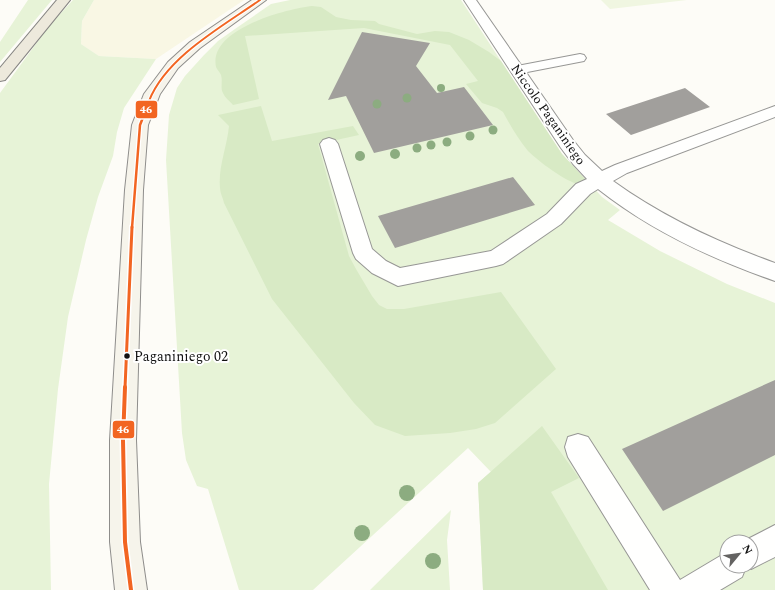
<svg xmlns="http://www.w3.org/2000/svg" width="775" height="590" font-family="Spectral,serif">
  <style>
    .farmland { fill: #f9f7e4 }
    .green { fill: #e7f3d7; fill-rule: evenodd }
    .forest { fill: #d8eac5 }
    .pitch { fill: #f0f6e1 }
    .building { fill: #a19f9c }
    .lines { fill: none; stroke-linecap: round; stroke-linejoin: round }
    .lane-casing { stroke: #979795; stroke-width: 2 }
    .street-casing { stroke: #979795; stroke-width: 2 }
    .secondary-casing { stroke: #8e8d8b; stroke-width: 2 }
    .primary-casing { stroke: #858482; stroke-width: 2 }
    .lane { fill: #fffffe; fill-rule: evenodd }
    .street { fill: #fffffe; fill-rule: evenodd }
    .secondary { fill: #f6f4eb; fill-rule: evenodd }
    .primary { fill: #ede9dc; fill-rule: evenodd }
    .bus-1-far3-casing { stroke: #fff; stroke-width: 4 }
    .bus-1-far2-casing { stroke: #fff; stroke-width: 5 }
    .bus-1-far1-casing { stroke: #fff; stroke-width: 6 }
    .bus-1-casing { stroke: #fff; stroke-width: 7 }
    .bus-1-far3 { stroke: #f26522; stroke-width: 2 }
    .bus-1-far2 { stroke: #f26522; stroke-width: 2.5 }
    .bus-1-far1 { stroke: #f26522; stroke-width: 3 }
    .bus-1 { stroke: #f26522; stroke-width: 4 }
    .tree { fill: #8cac80 }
    .bus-dot { fill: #111; stroke: #fff; stroke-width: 1.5 }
    .labels { text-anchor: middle; stroke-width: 4; stroke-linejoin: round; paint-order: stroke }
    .far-street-label { font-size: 13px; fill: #111; stroke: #fff }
    .bus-label { font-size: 14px; fill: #111; stroke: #fff; text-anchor: start }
    .line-badge { stroke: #fff; stroke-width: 1.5 }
    .badge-label { font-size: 11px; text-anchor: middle; font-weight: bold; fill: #fff }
  </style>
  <rect width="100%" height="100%" fill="#fdfcf7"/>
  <path class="farmland" d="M94,0H244L156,59L99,56L81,44L82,21Z"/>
  <path class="green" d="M28,0H52L0,62V42Z
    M73,0H94L82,21L81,44L99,56L156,59L124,108L117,132L113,156L98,197L86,240L68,317L58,389L49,484L51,590H0V93L49,26Z
    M290,0H461L562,154L602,197L620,210L608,220L660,251L727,284L775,303V590H483L478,483L491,472L468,448L313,590H239L208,489L197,486L186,460L182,433L166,160L169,115L177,88L185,76L204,55L218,41L235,29L271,4ZM727,542H751V566H727Z
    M451,510L447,540L450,590H370Z"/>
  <path class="forest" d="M312,6L321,7L336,17L351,20L375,21L379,24L417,34L435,31L449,32L469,40L489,52L501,61L562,154L586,180L579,184C567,183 537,160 528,151C518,139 510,125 503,112L497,108L482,103L466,84L478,81L450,45L364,28L245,36L259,99L233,105C230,101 225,98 223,93C220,88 223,81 221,75C220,72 217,70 216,67C208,29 286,9 312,6Z
    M261,106L272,141L353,126L359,135L318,144L349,256L356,269L372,296L379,305L387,309H404L501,292L556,369L495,423L476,429L450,433L405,436L375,425L354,403L272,299L224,203C223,198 220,193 220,188C218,167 227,147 229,126L218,115Z
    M542,426L579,478L551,492L608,590H483L478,483Z"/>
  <path class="pitch" d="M601,0H687L610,9Z"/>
  <path class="building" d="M362,32L430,43L416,66L437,93L464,87L493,125L374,153L346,96L328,100Z
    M685,88L710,107L631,135L606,114Z
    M513,177L535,205L395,248L378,216Z
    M775,380V455L663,511L622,449Z"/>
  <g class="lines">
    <g class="lane-casing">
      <path id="lane" d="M580,54L584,55L586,58L584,61L517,74L513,73L511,70L513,67L517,66Z"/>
    </g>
    <g class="street-casing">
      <path id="street" d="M464,0H476L573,140L585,155L602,171L615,165L775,106V117L627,173L613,181C663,217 717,242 775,263V281C712,259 651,231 598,189L590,194L561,224L503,264L496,266L398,286L372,273L356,259L353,253L320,144L323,140L329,138L335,140L338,144L372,249L386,261L400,268L491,251L547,214L576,184L587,179L573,164L561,148Z
        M578,434L588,437L680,580L727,552V566H751V542H742L775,525V557L751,569L746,567L742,577L720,590H650L568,457L565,447L568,437Z"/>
    </g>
    <g class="secondary-casing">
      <path id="secondary" d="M252,0H266L200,48L178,68L160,94L148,125L143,190L136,440L140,542L147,590H115L110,542V440L125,190L132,125L144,94L168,62L190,42Z"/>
    </g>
    <g class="primary-casing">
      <path id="primary" d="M57,0H70L5,80L0,81V68Z"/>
    </g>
    <use href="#lane" class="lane"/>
    <use href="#street" class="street"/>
    <use href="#secondary" class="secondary"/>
    <use href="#primary" class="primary"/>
    <g class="bus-1-far3-casing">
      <path id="bus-1-far3" d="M149,101C166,57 223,26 260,0"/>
    </g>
    <g class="bus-1-far2-casing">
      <path id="bus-1-far2" d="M132,228L140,125L150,100"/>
    </g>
    <g class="bus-1-far1-casing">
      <path id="bus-1-far1" d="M125,388L132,227"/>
    </g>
    <g class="bus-1-casing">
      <path id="bus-1" d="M125,387L123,440L125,542L131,590"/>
    </g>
    <use href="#bus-1-far3" class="bus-1-far3"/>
    <use href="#bus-1-far2" class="bus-1-far2"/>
    <use href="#bus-1-far1" class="bus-1-far1"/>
    <use href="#bus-1" class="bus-1"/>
  </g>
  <g class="tree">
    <circle cx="441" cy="88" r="4"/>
    <circle cx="407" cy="98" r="4.5"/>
    <circle cx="377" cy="104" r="4.5"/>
    <circle cx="493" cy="130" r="4.5"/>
    <circle cx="470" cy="136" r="4.5"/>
    <circle cx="447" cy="142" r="4.5"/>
    <circle cx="431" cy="145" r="4.5"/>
    <circle cx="417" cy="148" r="4.5"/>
    <circle cx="395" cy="154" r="5"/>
    <circle cx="360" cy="156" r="5"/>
    <circle cx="407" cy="493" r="8"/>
    <circle cx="362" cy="533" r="8"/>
    <circle cx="433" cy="561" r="8"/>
  </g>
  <circle class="bus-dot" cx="127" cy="356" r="3.5"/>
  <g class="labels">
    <g class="far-street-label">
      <text transform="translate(549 114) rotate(55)" y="5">Niccolo Paganiniego</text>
    </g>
    <g class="bus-label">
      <text x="134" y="361">Paganiniego 02</text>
    </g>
  </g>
  <g class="line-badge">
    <rect x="135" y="100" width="23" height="19" rx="4" fill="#f26522"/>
    <rect x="112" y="420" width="23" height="19" rx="4" fill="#f26522"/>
  </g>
  <g class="badge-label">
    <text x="146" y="113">46</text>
    <text x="123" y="433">46</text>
  </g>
  <g transform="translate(739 554) rotate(61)"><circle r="19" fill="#ffffff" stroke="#a0a0a0"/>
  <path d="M0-3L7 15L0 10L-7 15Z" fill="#646362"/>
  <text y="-6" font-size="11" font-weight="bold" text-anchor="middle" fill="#111111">N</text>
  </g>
</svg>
